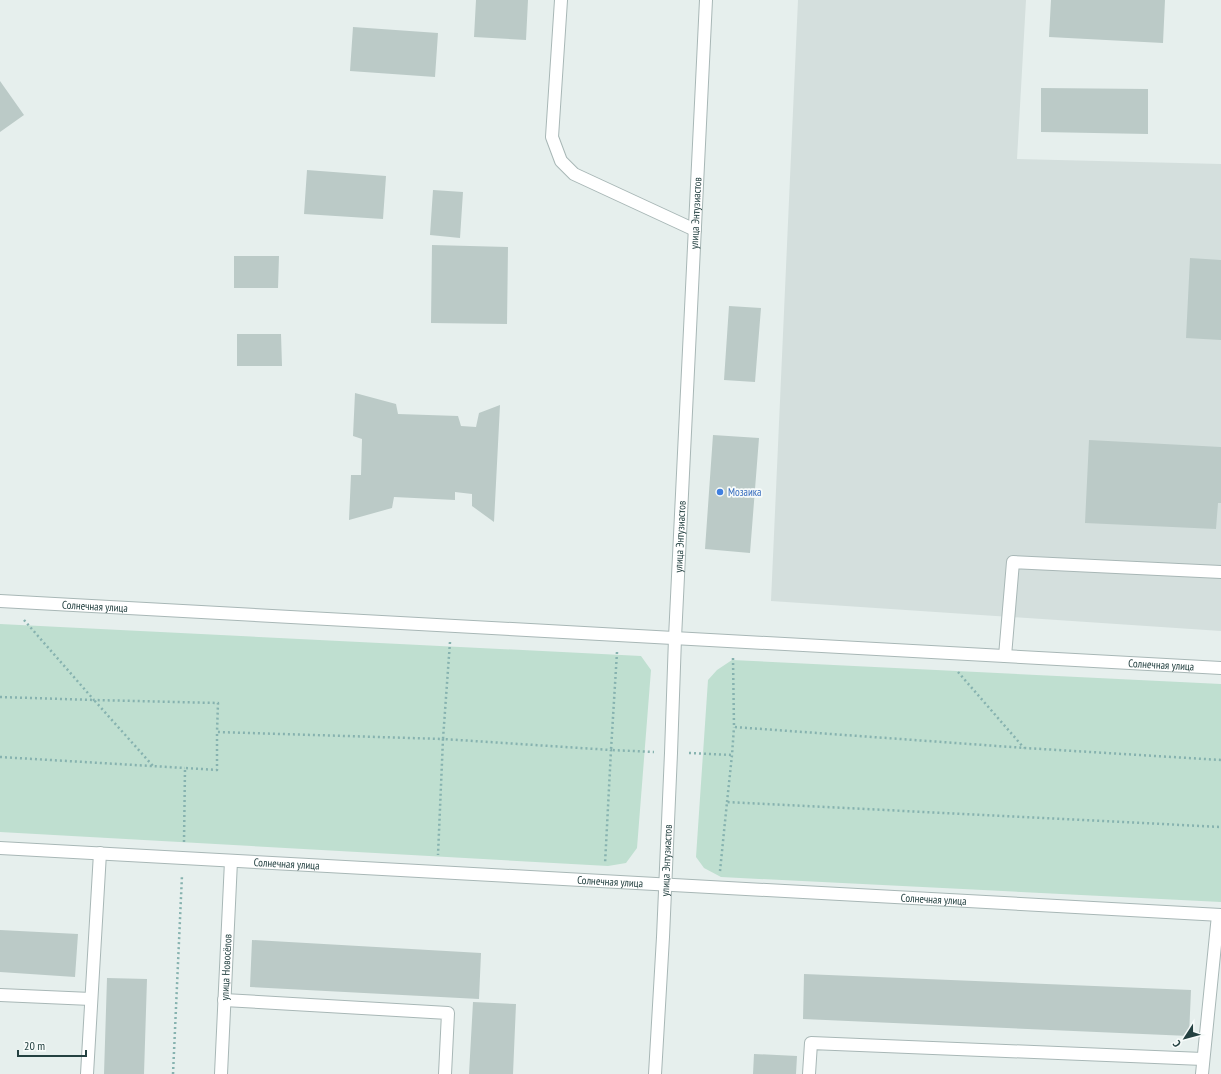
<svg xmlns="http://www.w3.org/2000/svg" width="1221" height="1074" font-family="'PT Sans Narrow',sans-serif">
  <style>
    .built { fill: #d4dfdd }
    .green { fill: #bfdfd0 }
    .building { fill: #bbcac7 }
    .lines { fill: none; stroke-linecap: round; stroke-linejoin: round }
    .minor-casing { stroke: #a8b7b6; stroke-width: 14 }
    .path { stroke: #86b2af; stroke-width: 2.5; stroke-dasharray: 2 3; stroke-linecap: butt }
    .minor { stroke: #fff; stroke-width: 12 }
    .shop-dot { fill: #3f7fe0; stroke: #f7fbfa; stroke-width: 1.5 }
    .labels { text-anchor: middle; stroke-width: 3.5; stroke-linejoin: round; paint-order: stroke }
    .street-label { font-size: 11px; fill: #244141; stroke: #f7fbfa }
    .shop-label { font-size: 11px; fill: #366cbe; stroke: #f7fbfa; text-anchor: start }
  </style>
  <rect width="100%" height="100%" fill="#e6efed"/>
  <path class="built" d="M798,0H1026L1017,159L1221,164V631L771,601Z"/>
  <path class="green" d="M0,624L641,656L651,670L637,848L626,863L608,866L0,832Z
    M732,660L1221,684V902L721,877L704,868L696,857L708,680L717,670Z"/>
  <path class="building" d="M476,0H528L526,40L474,37Z
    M1051,0H1165L1163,43L1049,37Z
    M353,27L438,33L435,77L350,71Z
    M0,81L24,115L0,132Z
    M1041,88L1148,89V134L1041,132Z
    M307,170L386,176L383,219L304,214Z
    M433,190L463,192L460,238L430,235Z
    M432,245L508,247L507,324L431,323Z
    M234,256H279L278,288H234Z
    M1190,258L1221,260V340L1186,338Z
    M729,306L761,308L755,382L724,380Z
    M237,334H281L282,366H237Z
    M355,393L396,404L398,414L458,416L461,426L476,427L479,413L500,405L494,522L472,506V494L455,492V500L394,497L392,508L349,520L351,475H361L362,439L353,436Z
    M713,435L759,438L750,553L705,549Z
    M1089,440L1221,447V503H1218L1216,529L1085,523Z
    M0,930L78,934L75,977L0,972Z
    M252,940L481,953L479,999L250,987Z
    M804,974L1191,990L1189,1036L803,1019Z
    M107,978L147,979L144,1074H104Z
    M473,1002L516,1004L513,1074H469Z
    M754,1054L797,1056L796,1074H753Z"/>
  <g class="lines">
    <g class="minor-casing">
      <g id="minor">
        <path d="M561,0L552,137L561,161L574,174L695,230"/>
        <path id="s1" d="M0,601L1221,668"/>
        <path d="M1005,656L1013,562L1221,572"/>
        <path id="s2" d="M0,848L1221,915"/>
        <path d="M0,995L91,999"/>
        <path d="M224,1000L448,1013L445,1074"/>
        <path d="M87,1074L100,853"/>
        <path id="s3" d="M221,1074L231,861"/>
        <path id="s4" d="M655,1074L663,937L671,753L675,638L706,0"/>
        <path d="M809,1074L811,1043L1203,1059"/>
        <path d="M1202,1074L1218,915"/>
      </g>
    </g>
    <path class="path" d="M24,620L94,700L218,703L217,732
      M450,642L443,739L611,750L605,864
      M617,652L611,750L654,752
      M733,658L734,727L1025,748L1221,760
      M958,672L1024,748
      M0,697L94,700L153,766
      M689,753L732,755
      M0,757L185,768
      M727,802L732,755L734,727
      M184,842L185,768L217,770V732L443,739L438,855
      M720,871L727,802L1221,827
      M173,1074L182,875"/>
    <use href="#minor" class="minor"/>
  </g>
  <circle class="shop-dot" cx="720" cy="492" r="4"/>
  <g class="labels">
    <g class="street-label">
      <text dy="4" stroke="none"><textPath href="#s4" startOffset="862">улица Энтузиастов</textPath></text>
      <text dy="4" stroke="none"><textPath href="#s4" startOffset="538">улица Энтузиастов</textPath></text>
      <text dy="4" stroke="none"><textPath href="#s1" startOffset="95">Солнечная улица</textPath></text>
      <text dy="4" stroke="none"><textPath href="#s1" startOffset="1163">Солнечная улица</textPath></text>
      <text dy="4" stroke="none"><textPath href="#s4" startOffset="214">улица Энтузиастов</textPath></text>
      <text dy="4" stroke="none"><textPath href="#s2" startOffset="287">Солнечная улица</textPath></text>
      <text dy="4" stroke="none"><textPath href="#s2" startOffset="611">Солнечная улица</textPath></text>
      <text dy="4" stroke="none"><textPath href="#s2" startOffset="935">Солнечная улица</textPath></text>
      <text dy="4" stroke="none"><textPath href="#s3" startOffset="107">улица Новосёлов</textPath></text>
    </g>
    <g class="shop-label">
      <text x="728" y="496">Мозаика</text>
    </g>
  </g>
  <g transform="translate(1185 1038) rotate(234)" stroke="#f7fbfa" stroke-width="3" paint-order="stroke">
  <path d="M0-3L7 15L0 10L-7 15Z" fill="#244141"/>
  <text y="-6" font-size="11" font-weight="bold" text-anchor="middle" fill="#244141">С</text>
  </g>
  <path d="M18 1050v6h68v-6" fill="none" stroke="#244141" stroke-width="2"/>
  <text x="24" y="1050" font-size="12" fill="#244141" stroke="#f7fbfa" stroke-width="3" paint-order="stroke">20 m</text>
</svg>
